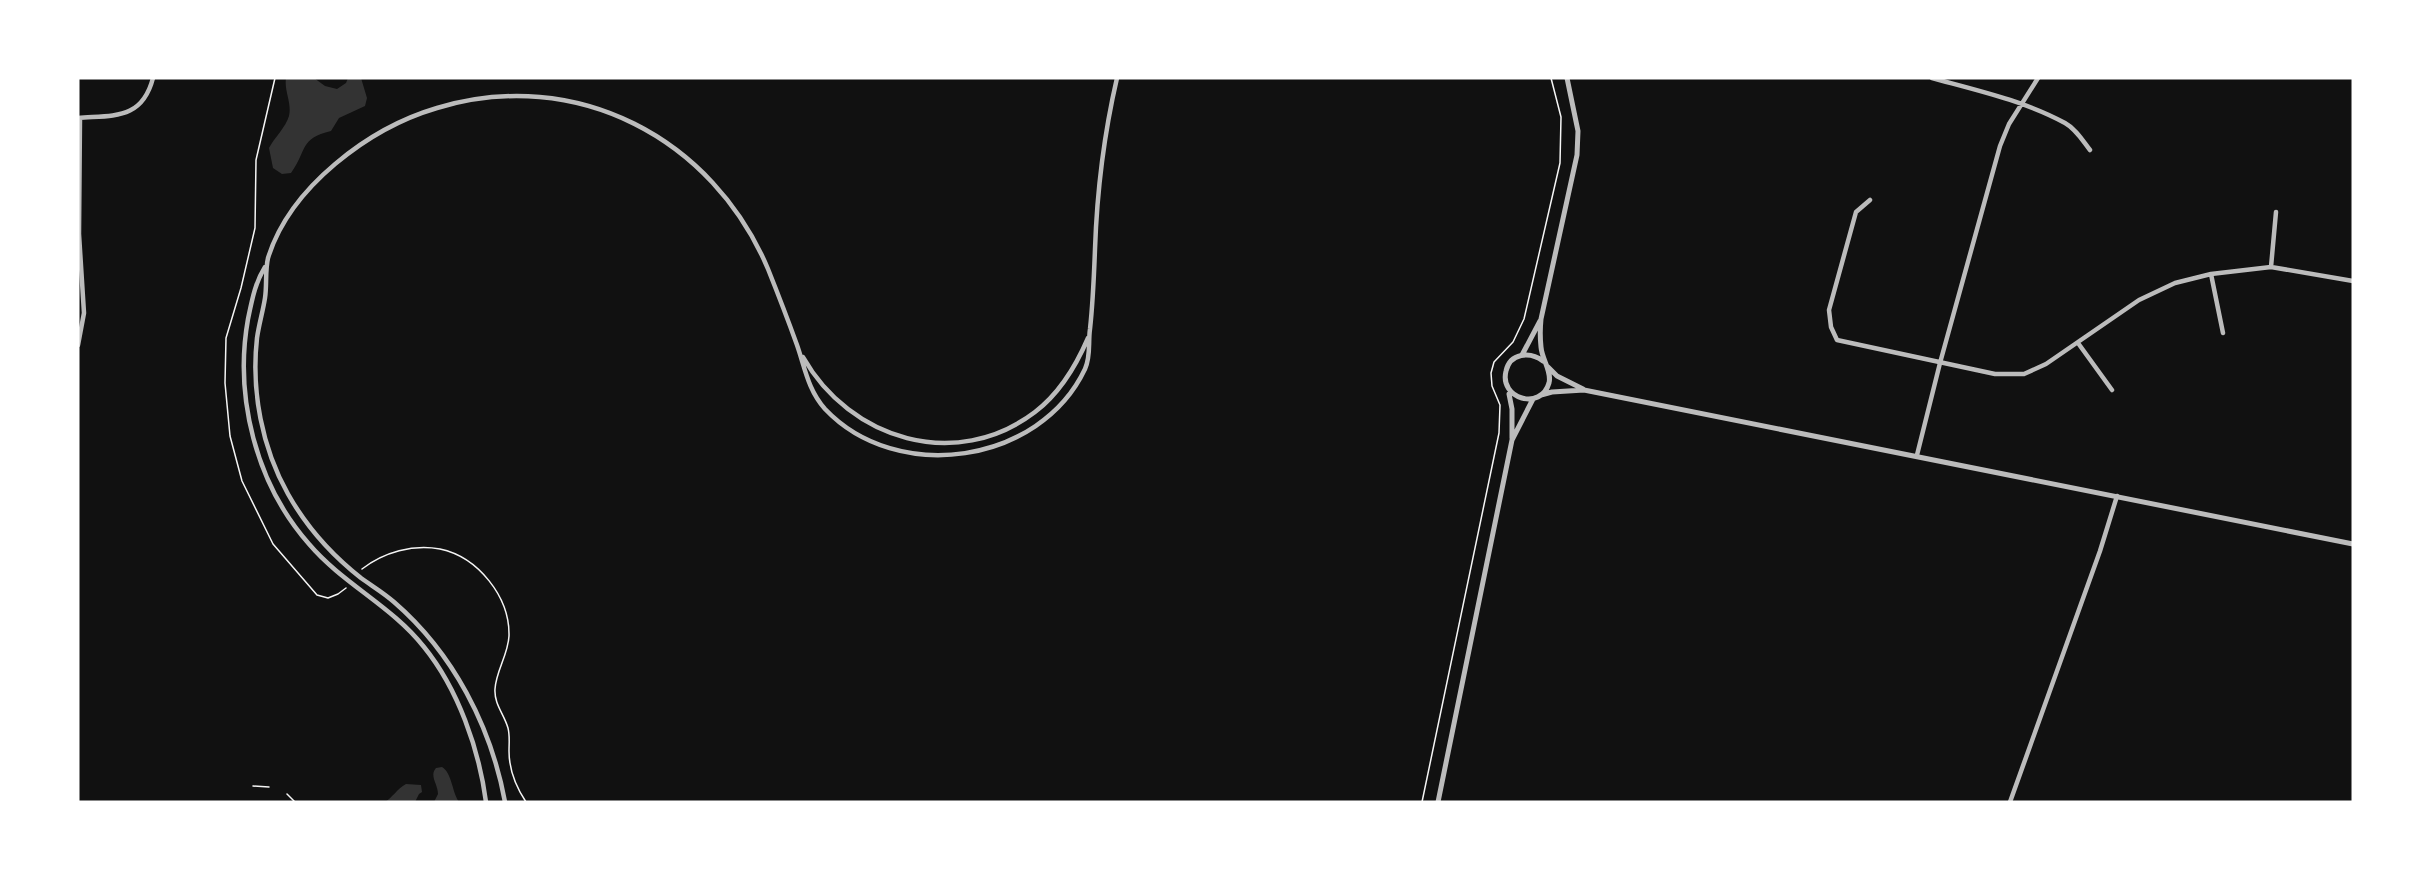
<svg xmlns="http://www.w3.org/2000/svg" width="2431" height="880" font-family="'DejaVu Sans',sans-serif">
  <style>
    .water { fill: #333 }
    .lines { fill: none; stroke-linecap: round; stroke-linejoin: round }
    .path { stroke: #f5f5f5; stroke-width: 1.5 }
    .minor { stroke: #bcbcbc; stroke-width: 4.5 }
    .tertiary { stroke: #bcbcbc; stroke-width: 5 }
  </style>
  <rect width="100%" height="100%" fill="#111"/>
  <path class="water" d="M286,78H314L325,86L337,89L346,83L348,78H361L367,98L365,106L339,118L331,131C299,139 308,149 291,173L282,174L273,168L269,148C274,138 286,127 289,116C292,103 284,91 286,78Z
    M442,767C452,773 452,792 459,802H434L438,794C438,784 429,776 436,768Z
    M406,784L421,785L422,792L419,794L415,802H385C392,798 397,789 406,784Z"/>
  <g class="lines">
    <path class="path" d="M275,78L256,160L255,228L241,288L226,338L225,383L230,436L242,481L273,544L317,595L328,598L338,594L346,588
      M362,569C384,552 413,544 440,549C478,557 510,597 509,636C508,655 496,671 495,689C494,704 504,714 508,728C510,736 509,743 509,751C509,769 516,787 526,802
      M253,786L269,787
      M287,794L295,802
      M1422,802L1499,433L1500,405L1492,386L1491,373L1494,362L1513,342L1524,319L1560,163L1561,117L1551,78"/>
    <path class="minor" d="M1932,78C1976,90 2025,101 2065,123C2076,129 2083,141 2090,150
      M78,118C114,115 142,120 153,78
      M1870,200L1856,212L1829,310L1831,327L1837,340L1995,374H2024L2046,364L2139,300L2175,283L2211,274L2271,267L2353,281
      M265,267C255,283 252,300 248,319C234,397 256,484 309,544C343,584 392,606 424,647C458,689 479,749 486,802
      M2271,267L2276,212
      M2211,274L2223,333
      M2078,343L2112,390
      M78,345L84,313L79,234L80,118
      M803,357C850,440 956,472 1035,412C1060,393 1076,366 1088,338
      M1917,455L1940,363L2000,146L2009,124L2038,78
      M505,802C491,726 453,653 394,602C384,593 372,586 361,578C333,556 306,526 288,494C262,448 251,391 257,338C259,324 263,311 265,298C267,285 265,271 268,258C290,187 369,128 437,108C576,66 713,138 768,269C778,294 788,320 797,345C805,368 808,390 825,409C897,485 1040,464 1085,369C1091,356 1088,343 1090,329C1093,302 1094,276 1095,249C1097,191 1104,134 1117,78
      M2010,802L2100,551L2117,496"/>
    <path class="tertiary" d="M1522,355L1540,321
      M1543,361C1530,351 1510,353 1506,371C1499,399 1541,411 1549,383C1552,371 1542,360 1541,347C1540,338 1540,329 1541,319L1577,155L1578,131L1567,78
      M1548,367L1557,376L1583,389
      M1509,394L1512,409V438
      M1541,395L1552,392L1584,390L2353,544
      M1438,802L1512,440L1533,399"/>
  </g>
  <rect width="2431" height="880" fill="none" stroke="#ffffff" stroke-width="159"/>
</svg>
